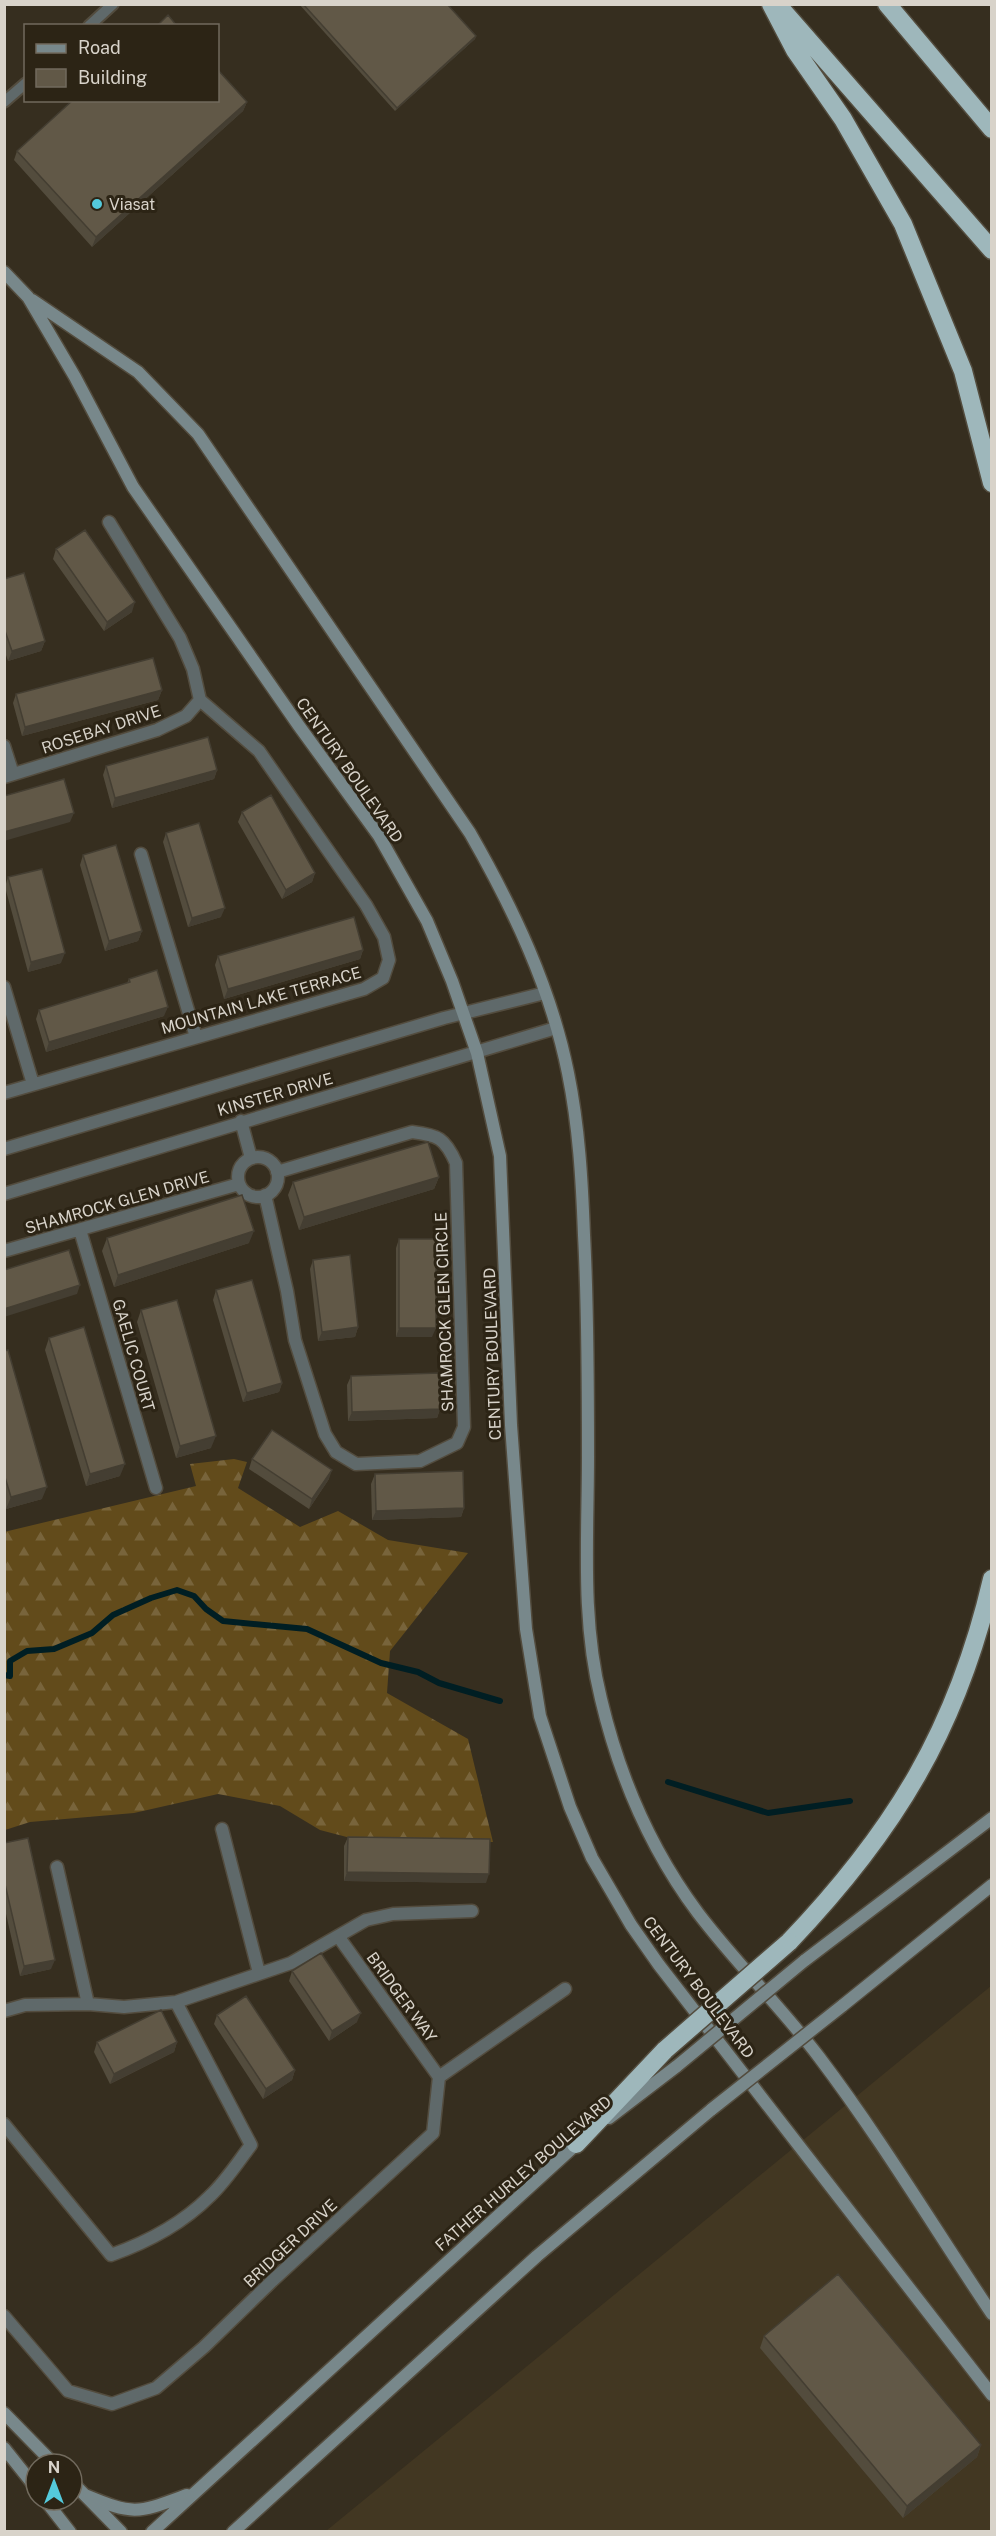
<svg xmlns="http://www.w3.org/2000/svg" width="996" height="2536" font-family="'Public Sans',sans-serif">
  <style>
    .built { fill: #423722 }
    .forest { fill: url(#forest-firs) }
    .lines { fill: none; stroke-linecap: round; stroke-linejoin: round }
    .stream { stroke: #001e23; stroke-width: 6 }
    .lane-casing { stroke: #534c3e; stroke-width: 14 }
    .street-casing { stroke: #534c3e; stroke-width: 15 }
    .secondary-casing { stroke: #534c3e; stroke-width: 15 }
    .highway-casing { stroke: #534c3e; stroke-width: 21 }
    .lane { stroke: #5f696a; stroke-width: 10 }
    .street { stroke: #5f696a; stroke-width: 12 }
    .secondary { stroke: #78888b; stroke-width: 12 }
    .highway { stroke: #9eb7bb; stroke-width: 18 }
    .secondary-bridge-casing { stroke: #534c3e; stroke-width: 15; stroke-linecap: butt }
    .highway-bridge-casing { stroke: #534c3e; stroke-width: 21; stroke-linecap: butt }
    .secondary-bridge { stroke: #78888b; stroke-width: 12 }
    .highway-bridge { stroke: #9eb7bb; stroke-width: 18 }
    .wall { fill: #534c3d }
    .shaded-wall { fill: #443e32 }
    .building { fill: #615847; stroke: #443e32; stroke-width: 1.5 }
    .poi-dot { fill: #54cadc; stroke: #2c2415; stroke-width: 2 }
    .labels { text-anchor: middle; stroke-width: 6; stroke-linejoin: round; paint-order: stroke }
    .poi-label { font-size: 16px; fill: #d8d3ca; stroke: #2c2415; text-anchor: start }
    .street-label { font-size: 16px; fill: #d8d3ca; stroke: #2c2415 }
  </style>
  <defs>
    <pattern id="forest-firs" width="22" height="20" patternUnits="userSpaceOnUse" patternTransform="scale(1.5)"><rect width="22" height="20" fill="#624b1b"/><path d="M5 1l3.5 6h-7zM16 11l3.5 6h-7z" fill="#78643b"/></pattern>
  </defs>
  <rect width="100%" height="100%" fill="#362e1f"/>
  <path class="built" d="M991,1986V2531H326Z"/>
  <path class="forest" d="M234,1459L247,1462L238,1488L300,1527L338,1511L388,1540L468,1553L390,1651L387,1693L468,1739L493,1842L362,1841L320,1830L280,1806L218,1794L134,1813L30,1822L5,1830L4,1532L196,1486L190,1464Z"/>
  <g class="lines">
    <path class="stream" d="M4,1675L10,1676V1661L27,1651L54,1649L92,1633L113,1615L151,1598L177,1590L194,1596L206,1609L223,1621L307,1629L381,1663L418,1672L439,1683L500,1701
      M668,1782L768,1813L850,1801"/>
    <g class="lane-casing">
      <path id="lane" d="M89,26L113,4
        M4,102L26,83"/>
    </g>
    <g class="street-casing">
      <path id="street" d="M4,746L13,774
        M4,777L157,730L186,716L200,700
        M141,854L196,1037
        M4,987L33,1084
        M4,1093L364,989L383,978L389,960L384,937L366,905L259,751L200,700L193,669L180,638L109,522
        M241,1121L251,1158
        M4,1149L444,1018L545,993
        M238 1177a20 20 0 1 1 40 0a20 20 0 1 1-40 0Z
        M4,1194L556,1028
        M265,1195L287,1291L295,1340L325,1434L336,1452L356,1464L420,1461L457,1443L464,1427L456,1163C445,1138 438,1135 412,1132L277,1172
        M80,1230L156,1488
        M4,1251L239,1184
        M222,1829L259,1973
        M57,1867L88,2004
        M338,1936L439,2077
        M4,2011L25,2005L88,2004L124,2007L176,2002L291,1963L366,1920L393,1914L472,1911
        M4,2124L111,2255C148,2242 182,2224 210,2196C226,2181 238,2162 251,2145L176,2002
        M4,2316L68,2391L112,2404L156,2388L204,2347L272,2281L433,2133L439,2077L565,1989"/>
    </g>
    <g class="secondary-casing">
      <path id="secondary" d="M4,272L28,297L75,377L133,487L299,726L379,836L427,921L452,981L477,1053L500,1156L511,1425L526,1629L540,1716L570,1807L592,1858L631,1925L659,1965L992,2395
        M32,300L138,372L198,434L470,833C513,908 551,988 568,1073C579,1127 582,1181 584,1235C588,1309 588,1382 588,1456C588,1538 581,1619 601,1699C619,1775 651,1850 698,1913C736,1963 781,2007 819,2057C881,2139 935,2229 992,2314
        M804,1961L992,1818
        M842,2006L992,1885
        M609,2118L677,2066
        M4,2413L54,2464
        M4,2448L36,2488
        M72,2482L121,2532
        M85,2495C135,2516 138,2513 187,2495
        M45,2500L70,2532
        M152,2532L581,2140
        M233,2532L537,2256L712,2109"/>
    </g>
    <g class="highway-casing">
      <path id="highway" d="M771,4L795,50L843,119L903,224L963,371L992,483
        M887,4L992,129
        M782,10L992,250
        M789,1942C895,1831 957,1729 992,1579
        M576,2144L665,2050"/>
    </g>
    <use href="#lane" class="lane"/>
    <use href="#street" class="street"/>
    <use href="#secondary" class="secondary"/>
    <use href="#highway" class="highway"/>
    <g class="secondary-bridge-casing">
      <path id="secondary-bridge" d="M677,2066L804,1961
        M712,2109L842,2006"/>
    </g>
    <g class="highway-bridge-casing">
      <path id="highway-bridge" d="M665,2050L789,1942"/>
    </g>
    <use href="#secondary-bridge" class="secondary-bridge"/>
    <use href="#highway-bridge" class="highway-bridge"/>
  </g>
  <path class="wall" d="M299,4H447L476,36L475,39L395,111Z
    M247,102L243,111L92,247L14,160L17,151Z
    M56,549L132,612L104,631L53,559Z
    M4,579L45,641L41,651L8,661L4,649Z
    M162,690L158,700L22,736L13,703L16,694Z
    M106,766L217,770L214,779L112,808L103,775Z
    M242,812L315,873L312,882L282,899L238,822Z
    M166,833L221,917L188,927L163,842Z
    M83,855L142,931L138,941L105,951L80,865Z
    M8,877L61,963L28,972L5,887Z
    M363,950L360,959L224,999L215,965L218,956Z
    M129,979L164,1016L46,1052L36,1019L39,1010L127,983Z
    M439,1177L434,1189L299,1230L288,1195L293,1182Z
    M107,1238L249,1243L114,1287L102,1251Z
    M399,1239L432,1337H396V1248Z
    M313,1260L358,1327L355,1337L318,1341L310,1269Z
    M216,1290L282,1383L279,1392L243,1402L213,1300Z
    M141,1310L211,1448L176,1458L137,1322Z
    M49,1338L120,1476L86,1486L45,1350Z
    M4,1351L42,1499L6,1509L4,1502Z
    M351,1376L440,1409L437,1418L348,1421L347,1385Z
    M252,1459L329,1479L309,1509L249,1469Z
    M375,1474L464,1508L461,1517L372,1520L371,1484Z
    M348,1837L486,1883L344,1881V1846Z
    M4,1843L51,1969L20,1976L4,1905Z
    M292,1971L357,2022L329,2041L289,1981Z
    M217,2015L295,2070L292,2080L263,2099L214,2024Z
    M97,2042H177L174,2052L110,2084L94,2052Z
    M764,2336L981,2445L977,2457L903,2518L760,2348Z"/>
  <path class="shaded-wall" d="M476,36L475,39L395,111L397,108Z
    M247,102L243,111L92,247L96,237Z
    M135,602L132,612L104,631L107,622Z
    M45,641L41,651L8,661L12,651Z
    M162,690L158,700L22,736L25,727Z
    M217,770L214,779L112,808L115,798Z
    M74,813L70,822L4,841V832Z
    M315,873L312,882L282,899L286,890Z
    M225,908L221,917L188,927L192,918Z
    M142,931L138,941L105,951L109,941Z
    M363,950L360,959L224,999L228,989Z
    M65,953L61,963L28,972L31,962Z
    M168,1007L164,1016L46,1052L49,1042Z
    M439,1177L434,1189L299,1230L304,1217Z
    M254,1231L249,1243L114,1287L118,1275Z
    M80,1285L77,1294L4,1317V1309Z
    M358,1327L355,1337L318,1341L322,1332Z
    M399,1328H436L432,1337H396Z
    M282,1383L279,1392L243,1402L247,1393Z
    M440,1409L437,1418L348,1421L352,1412Z
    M216,1436L211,1448L176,1458L180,1446Z
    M125,1464L120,1476L86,1486L90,1474Z
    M332,1470L329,1479L309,1509L312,1499Z
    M47,1487L42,1499L6,1509L11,1497Z
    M464,1508L461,1517L372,1520L376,1511Z
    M347,1872L489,1874L486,1883L344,1881Z
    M55,1960L51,1969L20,1976L24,1966Z
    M361,2013L357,2022L329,2041L332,2031Z
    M177,2042L174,2052L110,2084L114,2074Z
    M295,2070L292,2080L263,2099L266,2089Z
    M981,2445L977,2457L903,2518L907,2506Z"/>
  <path class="building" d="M303,4H447L476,36L397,108Z
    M168,15L177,26H157Z
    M218,70L247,102L96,237L17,151L73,100H218Z
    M85,530L135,602L107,622L56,549Z
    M24,573L45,641L12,651L4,628V579Z
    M153,658L162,690L25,727L16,694Z
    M208,737L217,770L115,798L106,766Z
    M64,779L74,813L4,832V796Z
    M271,795L315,873L286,890L242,812Z
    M199,823L225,908L192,918L166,833Z
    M116,845L142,931L109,941L83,855Z
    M42,869L65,953L31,962L8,877Z
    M354,917L363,950L228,989L218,956Z
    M157,970L168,1007L49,1042L39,1010L130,982L129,979Z
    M428,1142L439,1177L304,1217L293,1182Z
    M242,1195L254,1231L118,1275L107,1238Z
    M399,1239H436V1328H399Z
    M69,1250L80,1285L4,1309V1270Z
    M350,1255L358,1327L322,1332L313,1260Z
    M252,1280L282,1383L247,1393L216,1290Z
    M177,1300L216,1436L180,1446L141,1310Z
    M84,1327L125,1464L90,1474L49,1338Z
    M8,1350L47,1487L11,1497L4,1474V1351Z
    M439,1373L440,1409L352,1412L351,1376Z
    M272,1430L332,1470L312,1499L252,1459Z
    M463,1471L464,1508L376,1511L375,1474Z
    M348,1837L490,1839L489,1874L347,1872Z
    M28,1838L55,1960L24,1966L4,1880V1843Z
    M321,1953L361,2013L332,2031L292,1971Z
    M246,1996L295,2070L266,2089L217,2015Z
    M161,2010L177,2042L114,2074L97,2042Z
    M838,2274L981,2445L907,2506L764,2336Z"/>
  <circle class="poi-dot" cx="97" cy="204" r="6"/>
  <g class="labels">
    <g class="poi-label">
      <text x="109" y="210">Viasat</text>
    </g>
    <g class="street-label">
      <text transform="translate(101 729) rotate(-18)" y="6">ROSEBAY DRIVE</text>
      <text transform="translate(350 770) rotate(55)" y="6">CENTURY BOULEVARD</text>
      <text transform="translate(261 1000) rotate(-16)" y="6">MOUNTAIN LAKE TERRACE</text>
      <text transform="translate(275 1094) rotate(-16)" y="6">KINSTER DRIVE</text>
      <text transform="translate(117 1202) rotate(-16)" y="6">SHAMROCK GLEN DRIVE</text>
      <text transform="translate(444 1312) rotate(-92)" y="6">SHAMROCK GLEN CIRCLE</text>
      <text transform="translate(492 1354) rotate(-92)" y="6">CENTURY BOULEVARD</text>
      <text transform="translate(134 1355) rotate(74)" y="6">GAELIC COURT</text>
      <text transform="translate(699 1987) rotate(53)" y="6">CENTURY BOULEVARD</text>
      <text transform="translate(402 1997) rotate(54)" y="6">BRIDGER WAY</text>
      <text transform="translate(523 2173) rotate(-41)" y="6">FATHER HURLEY BOULEVARD</text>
      <text transform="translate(290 2243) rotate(-43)" y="6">BRIDGER DRIVE</text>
    </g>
  </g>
  <rect width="996" height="2536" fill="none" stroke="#d8d3ca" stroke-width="12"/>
  <rect x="24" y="24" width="195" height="78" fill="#2c2415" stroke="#716a5d" stroke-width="1.5"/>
  <rect x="36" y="44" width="30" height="9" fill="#78888b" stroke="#716a5d" stroke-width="1.5"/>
  <text x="78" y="54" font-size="18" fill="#d8d3ca">Road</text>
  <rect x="36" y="69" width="30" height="18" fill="#615847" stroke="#716a5d" stroke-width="1.5"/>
  <text x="78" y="84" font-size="18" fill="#d8d3ca">Building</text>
  <g transform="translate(54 2482)"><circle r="28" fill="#2c2415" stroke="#716a5d" stroke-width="1.5"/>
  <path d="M0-4.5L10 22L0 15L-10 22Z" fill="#54cadc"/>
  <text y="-9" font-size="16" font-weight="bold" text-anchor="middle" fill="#d8d3ca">N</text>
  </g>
</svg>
